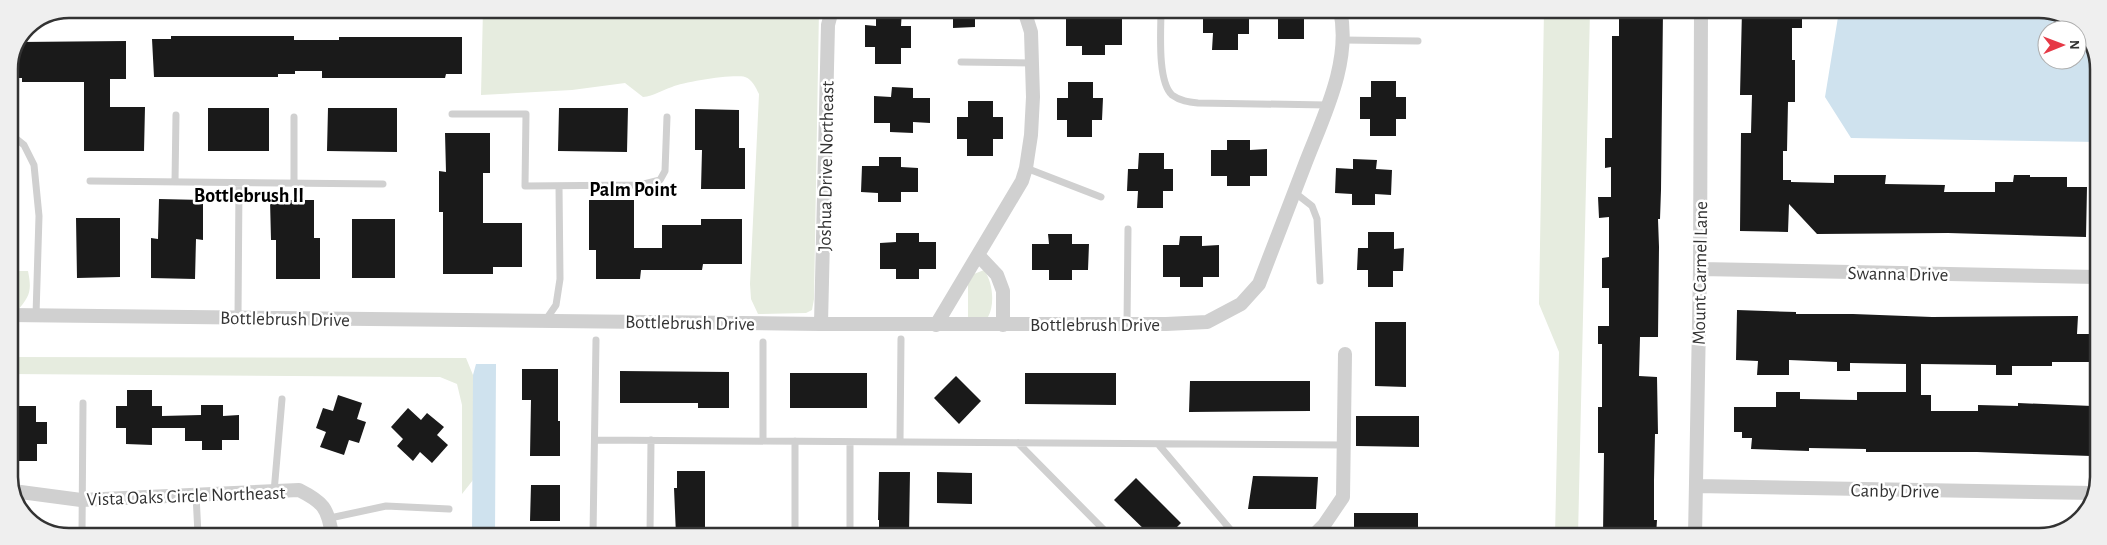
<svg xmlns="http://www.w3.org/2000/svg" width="2107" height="545" font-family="'Alegreya Sans',sans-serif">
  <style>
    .green { fill: #e6ecdf }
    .water { fill: #cfe2ee; fill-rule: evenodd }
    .building { fill: #1a1a1a }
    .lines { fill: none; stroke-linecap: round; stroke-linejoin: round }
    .lane { stroke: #d0d0d0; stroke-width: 7 }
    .street { stroke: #d0d0d0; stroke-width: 14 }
    .labels { text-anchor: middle; stroke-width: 5; stroke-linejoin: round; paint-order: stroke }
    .street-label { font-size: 19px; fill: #333; stroke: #fff }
    .neighbourhood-label { font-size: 20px; font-weight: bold; fill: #000; stroke: #fff }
    .rim { fill: none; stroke: #333; stroke-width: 2.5 }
  </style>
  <rect width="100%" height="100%" fill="#fff"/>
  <path class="green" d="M483,9H819L814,299L812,310L806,313L758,314L751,299L750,284L759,94C756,88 752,79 745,77C732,74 684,82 672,87C662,90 654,96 643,97L625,83L572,90L481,95Z
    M1544,10H1590L1578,536H1555L1559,352L1539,304Z
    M9,258H11L10,271H28C32,291 30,296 17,311H9Z
    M984,270C993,282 995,305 988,317H968V284L974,274Z
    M9,357L466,358L473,375V480L462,494V405L457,384L440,377L9,374Z"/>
  <path class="water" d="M1839,11H2054L2084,29L2098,64V142L1851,138L1825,97ZM2047,30H2077V60H2047Z
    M476,364H496L495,535H472L473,375Z"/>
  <path class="building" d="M876,10H902L901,26H911V48H901V64H875V47H865V25L876,26Z
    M953,10H975V27L953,28Z
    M1082,10H1105V19H1122V45H1105V55H1082V46H1066V19H1082Z
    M1214,10L1249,12V34H1238V50H1212L1213,33H1203V11L1214,12Z
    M1278,10H1304V39H1278Z
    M1619,10H1663L1661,190L1660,219H1658L1659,247L1658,337H1640L1639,376L1657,377L1658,434H1655L1654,480V520H1657L1656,536H1603L1604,453H1598V407H1602V344H1598V326H1609V288H1602V258L1609,257V217L1599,218L1598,197H1611V167L1605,168V138H1612V36H1619Z
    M1742,10H1802V28H1792V60H1795V102H1788L1787,151H1783V180H1791V182L1834,183V175H1886L1885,184L1945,185L1944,192H1995V182H2013L2014,175H2030V177H2067V187H2087L2086,237L1948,233L1817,234L1789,204L1788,232L1740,231L1741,133H1751L1752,95H1740Z
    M171,36H294V40H339V37H462V74H446L445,78H322V71H295V74H278V77H154L152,39H171Z
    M126,41V79H110V107H145L144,151H84V82H22V78H9V68L20,42Z
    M1371,81H1396V97H1406V119H1396V136H1370V119H1360V97H1371Z
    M1068,82H1093V98H1103L1102,120H1092V137H1067V120H1057V98H1068Z
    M892,87L913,88V98H930V123L913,122V133L890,132V123H874V96L891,97Z
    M968,101H993V117H1003V139H993V156H967V139H957V117H968Z
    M208,108H269V151H208Z
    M328,108H397V152L327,151Z
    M559,108H628L627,152L558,151Z
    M695,109L739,110V148H745V189H701L702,150H695Z
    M445,133H490V173H483V223H522V267H493V274H443V212H439V171L446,172Z
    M1227,140H1250V150L1267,149V176H1250V186H1227V176H1211V150H1227Z
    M1139,153H1164V169H1173V191H1163V208H1137L1138,191H1127L1128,169H1138Z
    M879,157H901V167L918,168V192H901V202H878V193L861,192L862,166H879Z
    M1353,159L1377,160L1376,169L1392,170L1391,195L1375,194V205H1352V194L1335,193L1336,168L1353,169Z
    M159,199L203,200V240L196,239L195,279L151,278V238L158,239Z
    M270,200H314V238H320V279H276V240H271Z
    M589,200H634V248H662V225H701V219H742V264H703L702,270H641L640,279H596V250H589Z
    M76,218H120V277L77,278Z
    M352,219H395V278H352Z
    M1368,232H1394V249L1404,248L1403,271H1393V287H1368V270H1357L1358,248H1368Z
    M896,233H919V242H936V269H919V279H896V269H880V243L896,242Z
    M1048,234H1072V244H1089L1088,270H1072V280H1049V270H1032V244H1049Z
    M1180,236H1202V246L1219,245V277H1203V287H1180V277H1163V245H1179Z
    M1737,310L1796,312V314H1853L1932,317L2078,316L2077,334H2093L2092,362H2052V366H2012V375H1996V365L1921,364V395H1931V411H1978V405L2018,406V403L2092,406L2091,456L1977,452H1866V449L1809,448V451L1751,449L1752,438H1742V432H1734V407H1776V392H1800V399L1857,400V392H1906V364L1850,363V371H1837V362L1789,360V375H1757L1758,361L1736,360Z
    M1375,322H1406V387L1375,386Z
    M522,369H558V421H560V456H530L531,400H522Z
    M620,371L729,372V408H698V403H620Z
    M790,373H867V408H790Z
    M1025,373H1116V405L1025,404Z
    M956,376L981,401L959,424L934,398Z
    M1190,381H1310V411L1189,412Z
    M127,390H152V406H162V416L201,415V405H223V416L239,415V440H222V450H202V441H185V428H152V445L126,444V428H116V406H127Z
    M338,395L362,403L357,419L366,422L359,443L349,440L344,455L320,447L326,432L316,428L323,408L333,411Z
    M11,406H36V422H47V444H37V461H11L9,422H11Z
    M408,408L421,420L427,413L444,427L437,435L448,445L432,463L420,452L413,461L397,446L403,439L391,427Z
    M1356,416H1419V447L1356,446Z
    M677,471H705V535H676L674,488H677Z
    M879,472H910L909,535H879V520H878Z
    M937,472L972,473V504L937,503Z
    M1253,476L1318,477L1316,509H1248Z
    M1136,478L1181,523L1169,535H1150L1114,500Z
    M531,485H560V521H530Z
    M1354,513H1418V536H1354Z"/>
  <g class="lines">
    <path class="lane" d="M1161,10C1161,30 1157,81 1172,95C1180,101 1189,102 1198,103L1327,105
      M1343,40L1418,41
      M961,62L1032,63
      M452,114H526L525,186L640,185L660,180L665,171L667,117
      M294,117V183
      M9,133L24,145L34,165L39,216L36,315
      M1026,168L1101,197
      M90,181L383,184
      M175,182L176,115
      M1294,192L1312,206L1317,219L1320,281
      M238,317L239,183
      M545,321L556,305L560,279L559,186
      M1127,325L1128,229
      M595,440L1344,445
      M763,441V342
      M795,441V535
      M900,442L901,339
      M1018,443L1109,535
      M1158,444L1235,535
      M274,492L282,399
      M196,495L198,534
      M330,518L386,506L449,509
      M82,534L83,403
      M593,535L596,340
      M650,535L651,440
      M850,535V442"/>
    <path class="street" d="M978,255L997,275L1003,291V325
      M1700,269L2097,277
      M9,315L821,324H1166L1207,322L1241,304L1259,284C1274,245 1289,206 1304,167C1322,119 1352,63 1340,10
      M821,324L828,25L832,10
      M936,325L1022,181L1026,168L1031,135L1033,97L1031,32L1024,10
      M1696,486L2095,493
      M13,491L81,500L299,490C323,502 328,508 332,535
      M1313,536L1324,525L1343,497L1345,354
      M1695,536L1700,269L1701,10"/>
  </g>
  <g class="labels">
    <g class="street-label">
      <text transform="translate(825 166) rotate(-89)" y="7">Joshua Drive Northeast</text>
      <text transform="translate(1699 273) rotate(-89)" y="7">Mount Carmel Lane</text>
      <text transform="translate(1898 273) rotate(1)" y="7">Swanna Drive</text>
      <text transform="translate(285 318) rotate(1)" y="7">Bottlebrush Drive</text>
      <text transform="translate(690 322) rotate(1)" y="7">Bottlebrush Drive</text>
      <text x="1095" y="331">Bottlebrush Drive</text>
      <text transform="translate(1895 490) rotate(1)" y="7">Canby Drive</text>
      <text transform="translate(186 495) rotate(-2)" y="7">Vista Oaks Circle Northeast</text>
    </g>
    <g class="neighbourhood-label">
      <text x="633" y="196">Palm Point</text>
      <text x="249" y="202">Bottlebrush II</text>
    </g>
  </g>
  <path d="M0 0H2107V545H0ZM69 18H2039A51 51 0 0 1 2090 69V477A51 51 0 0 1 2039 528H69A51 51 0 0 1 18 477V69A51 51 0 0 1 69 18Z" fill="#efefef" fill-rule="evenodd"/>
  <path class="rim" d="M69 18H2039A51 51 0 0 1 2090 69V477A51 51 0 0 1 2039 528H69A51 51 0 0 1 18 477V69A51 51 0 0 1 69 18Z"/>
  <g transform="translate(2062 45) rotate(89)"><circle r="24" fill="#ffffff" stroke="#adadad"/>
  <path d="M0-4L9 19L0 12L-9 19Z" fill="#e63946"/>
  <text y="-8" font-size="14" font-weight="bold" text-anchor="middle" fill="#333333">N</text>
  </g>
</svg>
